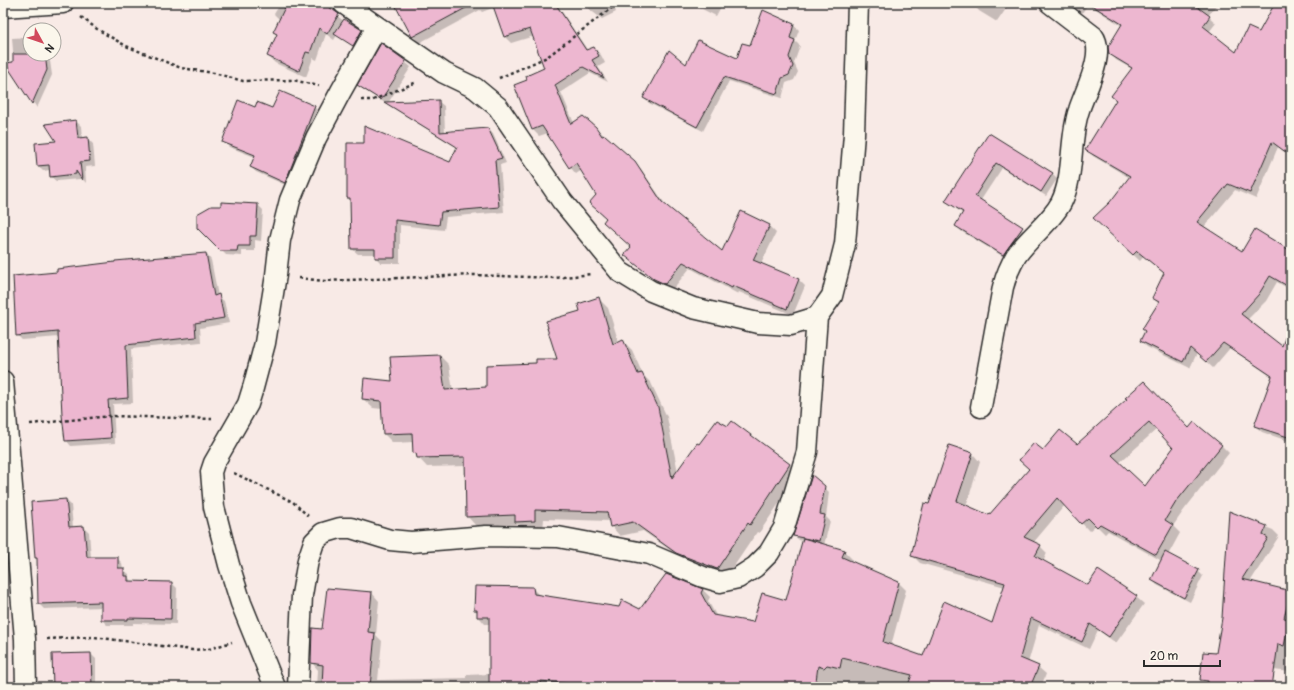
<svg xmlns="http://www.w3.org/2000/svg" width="1294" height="690" font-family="Pangolin,sans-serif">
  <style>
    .shadow { fill: #0003; fill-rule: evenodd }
    .building { fill: #edb7d0; stroke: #2b2b2b; fill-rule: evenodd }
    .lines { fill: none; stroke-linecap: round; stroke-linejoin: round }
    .minor-casing { stroke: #2b2b2b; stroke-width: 23 }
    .path { stroke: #2b2b2b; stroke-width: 2.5; stroke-dasharray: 3 3; stroke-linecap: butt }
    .minor { stroke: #fbf7ec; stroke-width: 20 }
  </style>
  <rect width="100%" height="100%" fill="#f8eae6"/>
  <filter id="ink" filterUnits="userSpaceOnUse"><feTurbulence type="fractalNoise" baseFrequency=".025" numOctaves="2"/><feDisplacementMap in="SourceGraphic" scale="8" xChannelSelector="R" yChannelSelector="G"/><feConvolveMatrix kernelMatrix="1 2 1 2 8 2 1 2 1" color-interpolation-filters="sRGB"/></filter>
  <g filter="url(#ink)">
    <path class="shadow" d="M281,3H321L345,22L334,40L326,34L317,60L313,58L306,77L275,63L268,56L278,36L274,32L280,20L274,14Z
      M395,3H556L588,51L594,48L601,55L605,63L598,67L608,82L590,73L561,92L574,123L596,128L634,162L641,169L667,207L722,252L741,212L769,226L776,233L761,264L798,279L805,286L793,315L739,292L738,294L690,268L672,290L662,286L632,261V247L604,222L607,218L597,195L582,170L576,174L570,167L548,133L539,136L533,130L528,81L545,69L534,36L511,43L504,36L495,7L482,12L480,10L419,43L413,36Z
      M581,3H612L616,12L602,19Z
      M694,3H723L716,16L698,7Z
      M904,3H923L909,8Z
      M974,3H1010L997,22L979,11L973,4Z
      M1067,3H1218L1208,16L1216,23L1209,32L1236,54L1260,33L1277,3H1291V157L1278,147L1256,199L1235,190L1204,227L1242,253H1291V290L1277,282L1266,301L1247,320L1291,355V442L1262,432L1255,426L1272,377L1230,348L1213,368L1197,353L1190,368L1147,347L1141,341L1159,304L1153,298L1165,274L1144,256L1140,261L1101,225L1111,202L1130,178L1093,156L1087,149L1117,101L1132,69L1116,60L1110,53L1122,26L1088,4L1082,13Z
      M794,25L799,30L795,41L800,46L794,63L798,72L794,80L786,83L782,98L729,81L703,131L649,103L644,98L687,65L737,60L750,47Z
      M30,37V54H49L52,75L37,108L7,63H14L12,38Z
      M405,62L411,67L388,103L438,101L444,106L445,133L488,129L493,134L506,163L500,165L504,212L446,217L444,230L400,225V263H381L376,258V254H358L352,249L351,201L348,198L365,144L450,163L458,148L364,90L359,85Z
      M314,107L319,112L290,187L256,172L251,167L255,157L229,147L224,142L255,108L273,110Z
      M76,121L81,126L82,139L87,138L93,144L95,166L85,167L86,183L80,176V179L56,181L50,176V170L43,171L38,166Z
      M989,135L1052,174L1057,179L1046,196L1002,168L981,200L1027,233L1009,260L961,231L956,225L963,214L947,201Z
      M258,205L263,210L261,241L255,240V251H242V256L226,255L198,227Z
      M206,254L211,260L218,296L224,301L229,323L200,328L201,342L131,349L133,403L113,404L115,443L71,446L66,440L59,337L22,340L17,335L58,273Z
      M599,299L608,308L619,343L623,341L632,350L643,375L651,383L667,417L678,472L699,445L729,427L732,423L790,465L799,474L759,533L757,532L726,578L687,562L643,531L620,536L611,526L610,521L544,519L543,530H525L519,524L476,526L467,516L466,466L427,467L414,453L413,442L393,443L384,434L382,409L373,408L363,399L440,356L449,365L453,391L487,388L537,364L559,360L581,312Z
      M1128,400L1221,445L1229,453L1184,510L1173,526L1180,533L1168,555L1198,571L1203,576L1190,602L1157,585L1152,580L1162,561L1108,531L1105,534L1096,525L1089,531L1065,505L1033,543L1040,546L1047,553L1043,562L1089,586L1099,572L1136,597L1144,604L1116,643L1098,630L1089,649L1039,625L1028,663L1038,667L1046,674L1041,687H317L318,670L312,663L323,630L372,593L379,601L376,635L382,641L378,680L466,678V675L490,674V624H485L478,616V613L475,610L532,588L540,596L640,610L666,575L703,590L710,597L708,601L717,617L754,623L786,602L803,541L799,540L794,535L824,487L829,492L826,517L830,521L824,545L844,551L852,559L851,562L898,582L906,590L891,646L924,658L993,624L1005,587L920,563L912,555L950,446L973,454L980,462L966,506L989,516L1030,469L1043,452L1077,446ZM1157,429L1175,448L1145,487L1119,463Z
      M66,500L71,505L73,528L84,527L89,532L91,558H117L122,563L123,569L129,574V578L132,582L172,583L177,588L176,624L133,623V625H107L102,620V607L44,609L39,604L38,560L36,558L32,503Z
      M1230,513L1273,530L1279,536L1250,582L1291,592V672L1222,664L1223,618Z
      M91,654L96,659V687H54Z
      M1209,668L1251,687H1205Z"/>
    <path class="building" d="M287,3H323L339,14L327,34L319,28L310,53L306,52L299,71L267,56L277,34L273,32Z
      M394,3H475L412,37Z
      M492,3H555L586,50L594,47L599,56L592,60L604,78L583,67L555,85L571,124L583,116L596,127L602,136L605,135L635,161L662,202L722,251L741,211L770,225L753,260L799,279L787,309L733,286L732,288L683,262L665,284L654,279L624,255L631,247L603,222L606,218L589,203L596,195L576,163L569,168L542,126L532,130L514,85L527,80L526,76L544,68L530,29L504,37Z
      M1088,3H1192L1210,16L1203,26L1236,52L1248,27L1259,32L1275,3H1291V156L1272,142L1250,193L1228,184L1197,222L1242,251L1255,229L1291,251V288L1270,276L1259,294L1241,314L1282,346L1288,330L1291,331V438L1254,426L1272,376L1223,343L1206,362L1190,348L1183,362L1140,341L1145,331L1142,329L1159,302L1152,298L1164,273L1137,251L1133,255L1093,218L1110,202L1130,176L1085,150L1116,100L1111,96L1132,68L1109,54L1108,47L1122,24Z
      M763,10L794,24L790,38L795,40L789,57L793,66L789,75L782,78L777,94L724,77L697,127L643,98L669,50L686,64L698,40L737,58L742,43L750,45Z
      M344,19L362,30L353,46L334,34Z
      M381,43L406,61L381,100L357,85Z
      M13,54H45L47,70L32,104L5,63L13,62Z
      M280,91L315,106L285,183L250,167L255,155L222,142L238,100L255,107L257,102L272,108Z
      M439,100L440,132L488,128L502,158L495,160L499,207L441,212L439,225L395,220V258H375V249H351L350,198H347V143H364V126L450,162L457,147L384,102Z
      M76,120L78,138L88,137L90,161L80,162L82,180L76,171V174L50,177L49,165L37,166L35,143L56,141L45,124Z
      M989,133L1053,173L1041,192L996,163L975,196L1023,227L1003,255L955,226L963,212L945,201Z
      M221,202L258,204L256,236H250V246H238L237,251H220L197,228V214L211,206H221Z
      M206,253L214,296L219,294L224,318L195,323L196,337L126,345L128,398L108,400L111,438L65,441L62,415L58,332L16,336L13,276L57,272V269L115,262V261Z
      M599,297L613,344L623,339L638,374L642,373L658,407L672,478L697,443L699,444L717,420L728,426L732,421L790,464L750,525L748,523L717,569L676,553L633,522L610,527L607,512L535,510V521L515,522V515L466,517L465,457L417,458L416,453L413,454L412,433L383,434L381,401L362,399L364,378L392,381L390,357L440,355L445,390L486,387V365L536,363V359H557L547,328H548L546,321L580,311L578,304Z
      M1144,381L1189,428L1194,422L1222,445L1176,502L1165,520L1173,525L1156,555L1100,524L1097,527L1088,518L1081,524L1057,498L1024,537L1041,545L1035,556L1088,585L1098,570L1137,596L1109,637L1090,624L1082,642L1031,618L1020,658L1039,666L1030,687H907L912,675L842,658L840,668L827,665L824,668L818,666L816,681H814L813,687H606L540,681L541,687H489V617H477V610H474L475,586L533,587L534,594L619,607L622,600L640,609L666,574L703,589L701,593L713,615L753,622L762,593L786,600L803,538L845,550L842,557L899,582L883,642L923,656L944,601L992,623L1005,583L911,556L924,503L929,504L949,445L973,453L957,501L989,515L1029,469L1019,460L1034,443L1043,450L1060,430L1077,444L1127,399L1125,398ZM1149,422L1173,448L1145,486L1112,455Z
      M812,475L825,486L820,514L825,515L819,541L793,536Z
      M66,499L69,527L84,526L87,557H118V568H124V576H128V581L172,582L171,619L128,618V620H101V602L38,604L37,558H35L31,502Z
      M1229,511L1267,526L1263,535L1268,538L1242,579L1291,591L1284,618L1290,619L1284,646L1278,644L1272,687H1208V681L1200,680L1203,652L1216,653L1222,618Z
      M1165,552L1199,570L1184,598L1151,580Z
      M327,588L372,592L368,632L375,633L370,687H322L323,665L311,663L312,628L322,629Z
      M91,653L92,687H53L52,654Z"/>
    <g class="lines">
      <g class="minor-casing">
        <path id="minor" d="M343,3L444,73L475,88L498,107L562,201L620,272L651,291L693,308L758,323L791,325L817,317L832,296L845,244L854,134L858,3
          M3,7L63,3
          M3,381L25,639L26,687
          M981,407L1003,287C1006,276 1010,266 1016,256C1029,237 1050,223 1061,203C1075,175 1069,139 1079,110C1085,91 1106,53 1093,36L1050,3
          M275,687L241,603L229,565L214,507L211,472L214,463L248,404L253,388L265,343L276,275L280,240L290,200L316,138L341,91L377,27
          M298,687L302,595L308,560L314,542L323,533L340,528H351L390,540L411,542L486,536L558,537L649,554L703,577L720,582L738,578L755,567L769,553L784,528L807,452L817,317"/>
      </g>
      <path class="path" d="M81,17L97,29L126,46L181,68L214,73L243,81L293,80L319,86
        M499,78L547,57L618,3
        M361,100H373L417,82
        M299,278L324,281L473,275L555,278L592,274
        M30,424L111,416L212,419
        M234,473L293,502L308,516
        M47,639L94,637L192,650L209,649L232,642"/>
      <use href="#minor" class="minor"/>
    </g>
  </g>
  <rect width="1294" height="690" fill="none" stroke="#fbf7ec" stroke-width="16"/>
  <rect x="8" y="8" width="1278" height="674" fill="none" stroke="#2b2b2b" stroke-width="1.5" filter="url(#ink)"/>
  <g transform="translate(42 42) rotate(130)"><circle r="19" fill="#fbf7ec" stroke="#a8a59f"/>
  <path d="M0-3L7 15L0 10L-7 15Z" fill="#d1495b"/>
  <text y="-6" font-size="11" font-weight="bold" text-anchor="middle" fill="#2b2b2b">N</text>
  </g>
  <path d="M1144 660v6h76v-6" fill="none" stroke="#2b2b2b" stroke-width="2"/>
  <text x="1150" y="660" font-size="12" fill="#2b2b2b" stroke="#fbf7ec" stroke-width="3" paint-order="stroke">20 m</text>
</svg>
